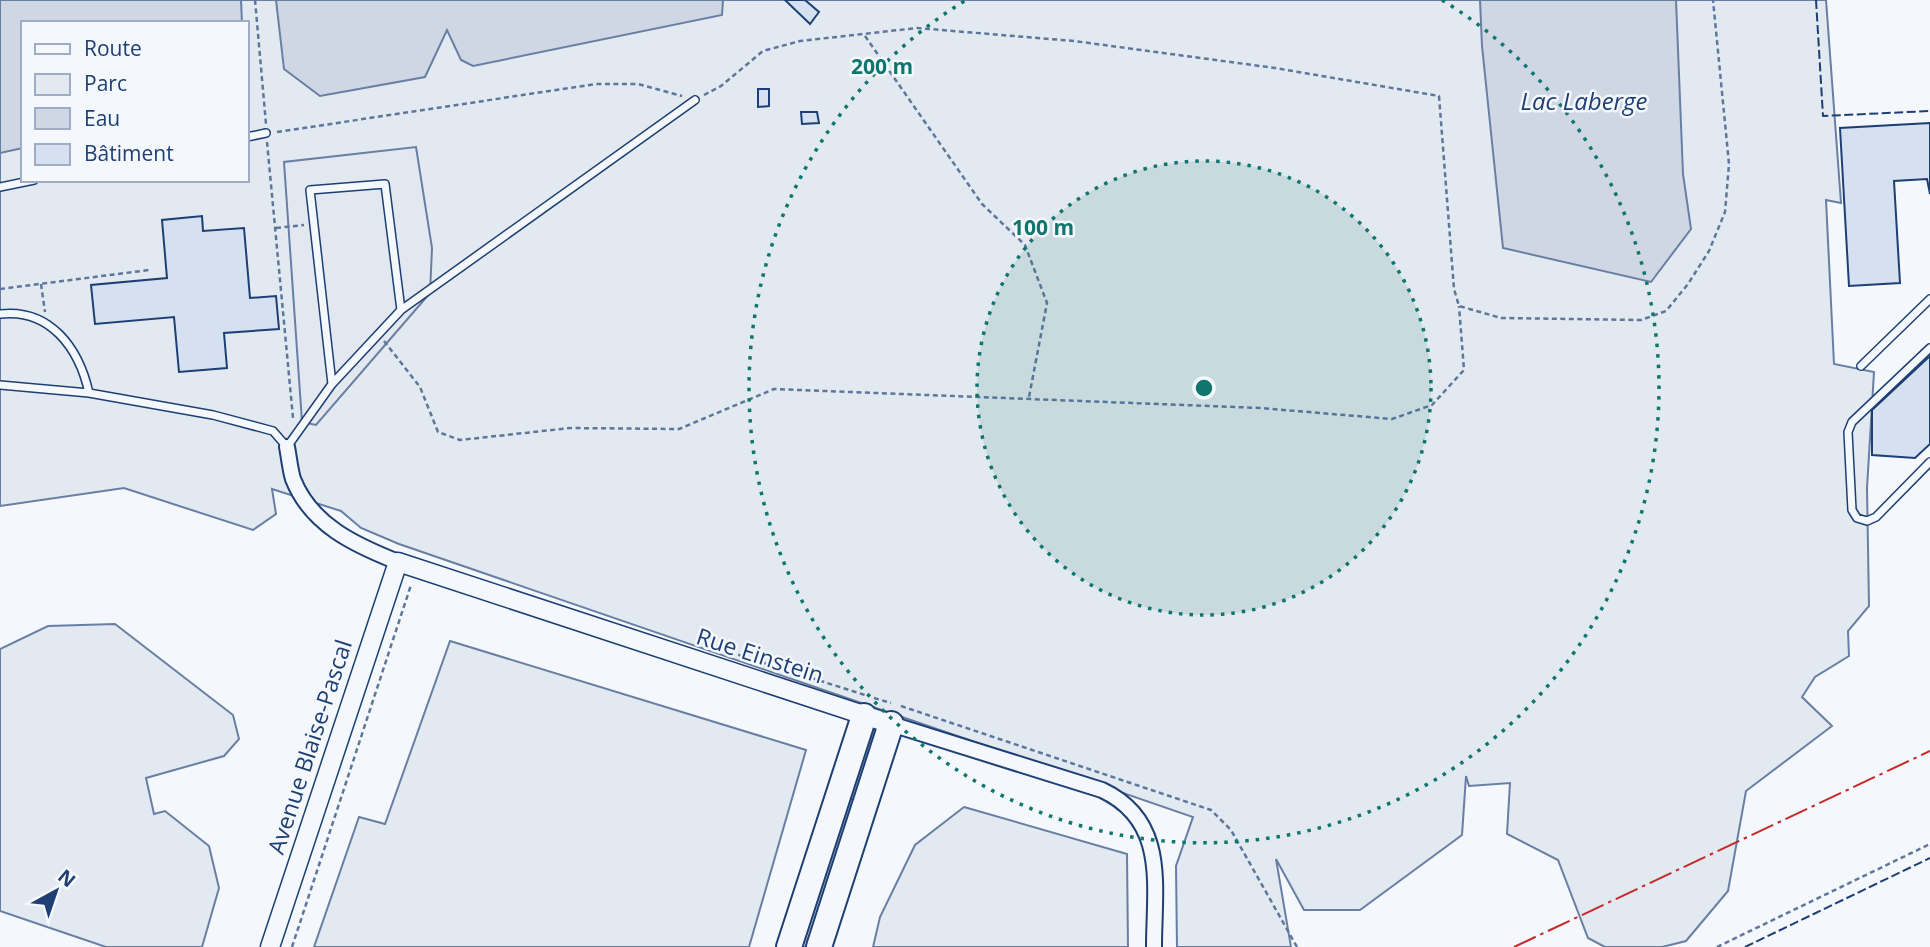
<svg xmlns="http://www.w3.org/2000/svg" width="1930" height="947" font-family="'Open Sans',sans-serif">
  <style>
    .green { fill: #e3e9f0; stroke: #687fa3; stroke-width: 2; fill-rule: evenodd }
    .parking { fill: #e3e8f0; stroke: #687fa3; stroke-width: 2 }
    .water { fill: #cfd7e4; stroke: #687fa3; stroke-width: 2 }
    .building { fill: #d5e0f0; stroke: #1d3f73; stroke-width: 2 }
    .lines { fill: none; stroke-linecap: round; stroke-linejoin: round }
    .service-casing { stroke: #1d3f73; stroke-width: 10 }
    .minor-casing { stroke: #1d3f73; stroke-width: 18 }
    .tertiary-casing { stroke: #1d3f73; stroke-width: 21 }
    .motorway-casing { stroke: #1d3f73; stroke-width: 28 }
    .path { stroke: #5e769c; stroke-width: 2.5; stroke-dasharray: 5 3.5; stroke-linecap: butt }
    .service { stroke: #f4f7fb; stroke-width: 7 }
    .minor { stroke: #f4f7fb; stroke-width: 14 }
    .tertiary { stroke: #f4f7fb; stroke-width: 18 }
    .motorway { stroke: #f4f7fb; stroke-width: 24 }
    .fence { stroke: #1d3f73; stroke-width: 2; stroke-dasharray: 9 3.5; stroke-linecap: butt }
    .power { stroke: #c62828; stroke-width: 2; stroke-dasharray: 24 5 3.5 5; stroke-linecap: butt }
    .ring { fill: none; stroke: #0f766e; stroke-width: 3.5; stroke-dasharray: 3.5 7 }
    .labels { text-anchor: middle; stroke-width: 5; stroke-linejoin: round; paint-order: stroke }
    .street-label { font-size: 23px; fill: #1d3f73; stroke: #f4f7fb }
    .water-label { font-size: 24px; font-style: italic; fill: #1d3f73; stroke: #f4f7fb }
    .centre { fill: #0f766e; stroke: #f4f7fb; stroke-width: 3.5 }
    .ring-label { font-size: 21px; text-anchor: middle; font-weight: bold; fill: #0f766e; stroke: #f4f7fb; stroke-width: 5; stroke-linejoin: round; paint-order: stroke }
  </style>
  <rect width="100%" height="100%" fill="#f4f7fb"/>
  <path class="green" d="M0,0H1826L1841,203L1826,200L1834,364L1874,372L1867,488L1869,606L1848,631L1849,656L1815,677L1802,697L1832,726L1746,791L1728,891L1686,941L1662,947H1605L1588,938L1558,860L1507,834L1510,783L1469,786L1466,776L1462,835L1360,910H1304L1276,859L1291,947H1177L1176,866L1193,817L399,544L361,528L341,511L272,489L276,514L253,530L124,488L0,506ZM23,23H247V180H23Z
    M115,624L233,715L239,739L224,756L146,778L154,814L165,811L209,846L219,888L202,947H106L0,911V649L48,626Z
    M450,641L806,750L749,947H314L359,817L385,824Z
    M847,798L857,801L808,947H799Z
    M964,807L1127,854L1128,947H873L880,917L915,845Z"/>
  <path class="parking" d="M416,147L432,248L430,293L316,425L302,422L284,162Z"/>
  <path class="water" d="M0,0H241L242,23H23V148L0,153Z
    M276,0H723L722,15L473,66L461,60L447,30L425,77L320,96L284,69Z
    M1480,0H1676L1683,174L1691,229L1651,282L1503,248L1482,46Z"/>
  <path class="building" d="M785,0H805L819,12L810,24Z
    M758,89H769V106L758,107Z
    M801,112H817L819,123L802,124Z
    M1930,123V194L1927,179L1894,181L1900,283L1849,286L1840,128Z
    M202,216L203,231L244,228L250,298L276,296L279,329L224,333L227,368L179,372L174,317L95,324L91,285L167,278L162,220Z
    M1930,356V444L1915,458L1872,455V410Z"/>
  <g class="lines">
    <g class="service-casing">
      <path id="service" d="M247,137L266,133
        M0,187L34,180
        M401,310L695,100
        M0,314C50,308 79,348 89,393
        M1930,348L1852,422L1848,432L1852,510L1857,518L1867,521L1876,517L1930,462
        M1861,366L1930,299
        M0,385L89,393L213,415L273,431L287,447L332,384L401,310L385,184L310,190L332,384"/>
    </g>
    <g class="minor-casing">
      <path id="minor" d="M287,447C289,457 290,469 293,479C311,525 355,545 398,562
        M891,724L1102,790C1168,821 1154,886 1154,947"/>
    </g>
    <g class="tertiary-casing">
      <path id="tertiary" d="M270,947L398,562L891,724"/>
    </g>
    <g class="motorway-casing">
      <path id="motorway" d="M789,947L864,716
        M819,947L891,724"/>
    </g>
    <path class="path" d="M255,0L266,124
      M865,36L982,204L1025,245L1047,303L1029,397
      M704,95L721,86L763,51L800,41L917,28L1074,41L1275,68L1439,96L1454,289L1459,306L1501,318L1641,320L1666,311L1688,284L1709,251L1725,212L1729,164L1713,0
      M277,132L596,84H638L682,96
      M267,142L293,418
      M276,228L304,225
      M41,284L45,312
      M0,289L149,270
      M384,341L420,387L438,432L460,440L570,428L679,429L774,389L1260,408L1392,419L1432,405L1464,370L1459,306
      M714,647L868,696
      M874,698L891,703
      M901,706L1211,810L1231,830L1297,947
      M292,947L411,585
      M1717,947L1930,844"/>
    <use href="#service" class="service"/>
    <use href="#minor" class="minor"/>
    <use href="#tertiary" class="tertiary"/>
    <use href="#motorway" class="motorway"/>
    <path class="fence" d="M1816,0L1823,116L1930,111
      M1745,947L1930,858"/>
    <path class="power" d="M1514,947L1930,751"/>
  </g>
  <circle cx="1204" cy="388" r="227" fill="#0f766e" fill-opacity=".12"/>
  <g class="ring">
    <circle cx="1204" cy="388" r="227"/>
    <path d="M1442 0A455 455 0 1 1 966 0"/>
  </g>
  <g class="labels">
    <g class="street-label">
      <text transform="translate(760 656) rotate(18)" y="8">Rue Einstein</text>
      <text transform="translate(310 747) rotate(-72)" y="8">Avenue Blaise-Pascal</text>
    </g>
    <g class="water-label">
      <text x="1584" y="110">Lac Laberge</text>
    </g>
  </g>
  <circle cx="1204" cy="388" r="10" class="centre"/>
  <g class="ring-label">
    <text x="882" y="74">200 m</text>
    <text x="1043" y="235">100 m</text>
  </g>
  <rect x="21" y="21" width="228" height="161" fill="#f4f7fb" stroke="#9eadc5" stroke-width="2"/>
  <rect x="35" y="44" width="35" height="10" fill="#f4f7fb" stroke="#9eadc5" stroke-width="2"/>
  <text x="84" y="56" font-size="21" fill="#1d3f73">Route</text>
  <rect x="35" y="74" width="35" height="21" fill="#e3e9f0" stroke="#9eadc5" stroke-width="2"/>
  <text x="84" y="91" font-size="21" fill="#1d3f73">Parc</text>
  <rect x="35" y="108" width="35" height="21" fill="#cfd7e4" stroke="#9eadc5" stroke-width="2"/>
  <text x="84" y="126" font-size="21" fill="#1d3f73">Eau</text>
  <rect x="35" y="144" width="35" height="21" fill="#d5e0f0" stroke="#9eadc5" stroke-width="2"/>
  <text x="84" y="161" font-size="21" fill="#1d3f73">Bâtiment</text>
  <g transform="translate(56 891) rotate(40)" stroke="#f4f7fb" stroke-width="5" paint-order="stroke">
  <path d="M0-5L12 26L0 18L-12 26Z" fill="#1d3f73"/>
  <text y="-10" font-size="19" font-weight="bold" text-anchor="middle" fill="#1d3f73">N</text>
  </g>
</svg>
